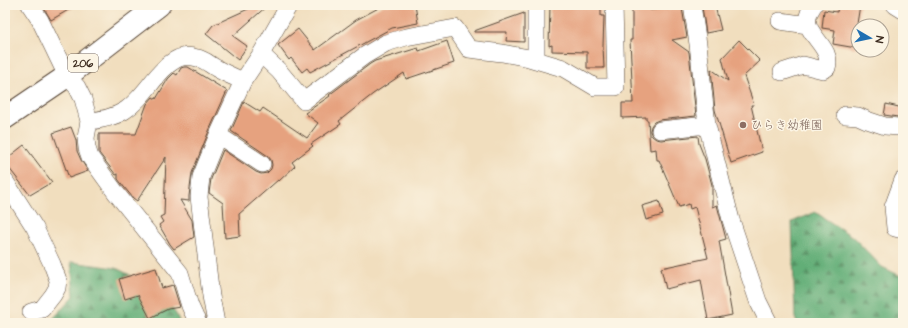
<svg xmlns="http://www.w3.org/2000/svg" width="908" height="328" font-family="'Architects Daughter','Klee One',sans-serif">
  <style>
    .forest { fill: url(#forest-firs); stroke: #4e6c4a }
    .building { fill: #e6a27f }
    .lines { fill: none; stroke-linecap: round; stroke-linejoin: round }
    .street-casing { stroke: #564536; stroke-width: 18 }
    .highway-casing { stroke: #564536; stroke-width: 24 }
    .street { stroke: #fff; stroke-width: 17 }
    .highway { stroke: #fff; stroke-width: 22 }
    .education-dot { fill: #8d6e63; stroke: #fcf5e5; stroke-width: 1.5 }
    .labels { text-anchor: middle; stroke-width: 3; stroke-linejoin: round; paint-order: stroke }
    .shield { fill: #fcf5e5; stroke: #75675a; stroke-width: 1 }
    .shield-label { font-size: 11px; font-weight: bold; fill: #3b2a1e }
    .education-label { font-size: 12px; fill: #785e54; stroke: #fcf5e5; text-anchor: start }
  </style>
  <defs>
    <pattern id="forest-firs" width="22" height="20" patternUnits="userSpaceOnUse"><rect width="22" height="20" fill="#62ae77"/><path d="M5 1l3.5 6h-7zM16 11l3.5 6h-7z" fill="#528e61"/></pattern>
  </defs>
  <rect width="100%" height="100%" fill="#fcf5e5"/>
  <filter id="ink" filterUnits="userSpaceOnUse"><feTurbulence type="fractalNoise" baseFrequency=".025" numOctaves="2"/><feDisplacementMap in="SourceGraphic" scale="8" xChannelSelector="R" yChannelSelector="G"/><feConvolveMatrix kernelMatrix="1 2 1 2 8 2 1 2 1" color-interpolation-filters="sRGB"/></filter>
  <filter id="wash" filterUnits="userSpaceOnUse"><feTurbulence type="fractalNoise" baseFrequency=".012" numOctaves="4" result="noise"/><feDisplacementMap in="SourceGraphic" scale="16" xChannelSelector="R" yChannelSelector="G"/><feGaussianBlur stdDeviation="0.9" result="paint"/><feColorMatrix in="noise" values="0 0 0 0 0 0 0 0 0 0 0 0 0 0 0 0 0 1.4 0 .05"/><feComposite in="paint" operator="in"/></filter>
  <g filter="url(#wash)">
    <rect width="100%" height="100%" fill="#f1debe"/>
    <path class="forest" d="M815,212L853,237L882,267L903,277V323H797L795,318L792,222Z
      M71,262L116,268L156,288L176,314L180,323H49L74,296Z"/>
    <g id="blocks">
      <path class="building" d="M42,5H77L51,20Z
        M257,5H268L233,36L247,46L238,60L206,34L213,25Z
        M384,5H415L418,23L392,28L310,72L307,68L302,72L291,58L289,60L278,45L298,29L315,50L356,20Z
        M550,5H601V16H604L603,46L604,68H587V52L552,51V45L549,46Z
        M838,5H860L856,30H858V34L856,48L833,44L835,30L822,28L824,10L837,12Z
        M715,6L721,30L706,33L702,7Z
        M632,7H650V10L682,8L687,37L672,40L689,52L696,116L659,120L654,122L651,126L650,131L652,136L656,139L661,140L698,136L699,144L705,159L712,185V207L717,205L726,239L719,241L732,315L708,320L701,280L666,289L661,268L708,258L695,207L690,209L689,204L679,207L659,160H657L656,149L650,150L648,120H646V117L622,118V103H633L630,40H632Z
        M524,13V42L506,41L507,32H474V31Z
        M739,40L760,61L744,76L754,105H751L762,152L731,163L715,110L711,69L728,81L722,58Z
        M447,41L454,63L406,79L404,73L373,94L339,121L341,124L311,144L313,146L292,162L295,166L279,181L278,180L239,214L240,236L225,238L223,203L209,193L211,179L223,150L256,172L261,174L267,173L271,169L272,165L271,160L268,156L231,131L244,102L260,112L263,108L307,138L318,123L305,113L330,96L329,95L370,64L375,61L418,48L419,51Z
        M184,67H188L227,91L209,131L192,173L189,196V201L180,200L192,220L194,237L174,249L170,244L159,225L163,222L160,217L164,215L166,157L137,201L133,198L124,187L118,179V174L116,175L99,153V134H136L147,104L153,97L156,99L168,79L174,73L177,75L181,68Z
        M886,104L903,108L902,116L898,117L884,115Z
        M71,127L76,140L77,151L81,160L88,171L69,178L53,133Z
        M24,145L52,182L30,195L5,163V160Z
        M659,201L663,215L646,220L642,206Z
        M156,268L162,288L173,285L180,307L168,309L150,318L138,295L125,299L119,279Z"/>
    </g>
  </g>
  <g filter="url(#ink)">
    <use href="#blocks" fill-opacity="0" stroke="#564536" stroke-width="1"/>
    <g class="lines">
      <g class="street-casing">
        <path id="street" d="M30,5L40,20L67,76L77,87L83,99L89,121L86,138L87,148L90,157L116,193L180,273L190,306L195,317L198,323
          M536,5V60
          M692,5L698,44L707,125L731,220L758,301L769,323
          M895,5L903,10
          M780,21L808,25
          M261,54L279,71L304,101L364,56L386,43L406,37L455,28L469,49L502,53L529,58L563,68L595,87H616L614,5
          M782,72L803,65L823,70L827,68C834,46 800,33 809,13C811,10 812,7 814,5
          M845,115L858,116L867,120L885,126L899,127L903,126
          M89,121C101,120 114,117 124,111C145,98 157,68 179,58C184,56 191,56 197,58C204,59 209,64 216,68C224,73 234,77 243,81
          M660,130L707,125
          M218,135L262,164
          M903,180L893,207L895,228L903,230
          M5,181L35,228L52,264L58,280L57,288L53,295L42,309L31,312
          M216,323L211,296L199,197L201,177L218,135L243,81L261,54L289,5"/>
      </g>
      <g class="highway-casing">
        <path id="highway" d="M5,118L67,76L159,5"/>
      </g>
      <use href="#street" class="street"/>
      <use href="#highway" class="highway"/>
    </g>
  </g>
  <circle class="education-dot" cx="743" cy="125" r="4"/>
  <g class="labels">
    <rect class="shield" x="68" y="54" width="30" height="18" rx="3"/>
    <g class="shield-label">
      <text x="83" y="67">206</text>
    </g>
    <g class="education-label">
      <text x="751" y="129">ひらき幼稚園</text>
    </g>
  </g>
  <rect width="908" height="328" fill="none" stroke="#fcf5e5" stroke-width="20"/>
  <g transform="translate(870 38) rotate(99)"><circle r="19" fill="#fcf5e5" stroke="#afa495"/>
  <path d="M0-3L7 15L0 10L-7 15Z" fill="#1f6fb2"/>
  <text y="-6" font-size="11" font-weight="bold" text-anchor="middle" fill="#3b2a1e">N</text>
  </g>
</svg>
